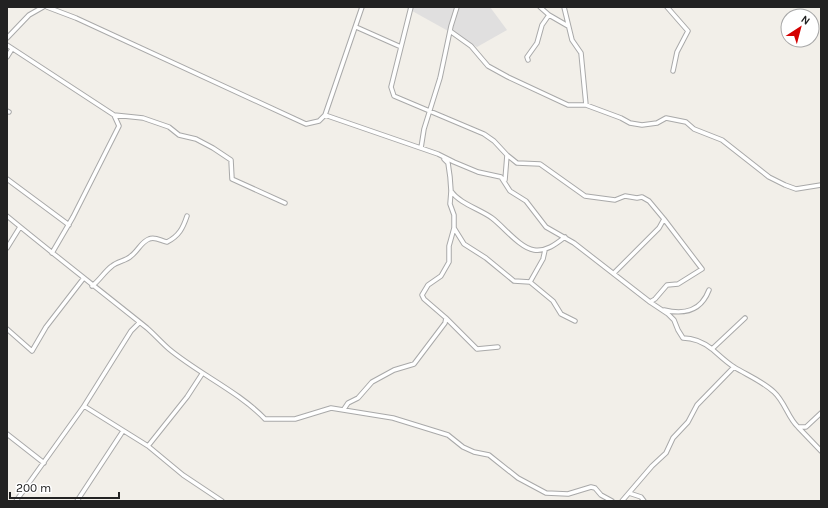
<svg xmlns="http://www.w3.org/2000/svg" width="828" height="508" font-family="Karla,sans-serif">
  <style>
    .residential { fill: #e0dfdf }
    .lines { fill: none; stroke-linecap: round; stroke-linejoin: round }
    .street-casing { stroke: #a9a9a9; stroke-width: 5.5 }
    .street { stroke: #fff; stroke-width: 3.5 }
  </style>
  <rect width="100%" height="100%" fill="#f2efe9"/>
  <path class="residential" d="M405,7H490L507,30L477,47Z"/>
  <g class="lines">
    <g class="street-casing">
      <path id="street" d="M47,7L76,18L306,124L319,121L325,115L438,154L454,162L478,172L501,177L510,191L526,201L546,227L574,243L650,302L668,314L674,320L678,330L683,338C695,338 703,342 712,349L745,318
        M411,7L391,87L394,96L484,134L494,141L507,155L505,180
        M540,7L549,15L568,26
        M564,7L572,40L581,53L586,105
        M667,7L688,31L677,52L673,71
        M356,27L401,47
        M450,31L471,46L488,66L508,77L568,105H586L621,118L630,123L642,125L657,123L666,118L686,122L694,129L722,140L769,177L785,185L796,189L821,185
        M7,38L29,15L43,7
        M7,45L114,115L119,126L73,217L52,253
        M7,57L12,49
        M528,60L527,57L537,43L542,25L549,15
        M7,111L9,112
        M114,115L143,118L169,127L179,135L196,139L213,148L231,160L232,179L285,203
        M325,115L362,7
        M421,148L424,129L440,78L451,26L457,7
        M507,155L517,163L540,164L585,196L615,200L625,196L637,198L642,197L649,201L664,219L659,228L614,273
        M7,179L69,225
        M451,191C460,204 480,209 492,218C504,227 520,248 534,250C546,252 556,244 565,237
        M7,216C53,254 101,291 147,328C155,335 162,343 169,349C199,374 238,391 265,419H295L331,408L393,418L448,435L463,447L474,452L489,455L518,478L546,493L568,494L591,487L595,488L601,495L612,501
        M454,228L464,244L486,258L514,281L530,282L553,301L561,314L575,321
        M7,248L20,227
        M530,282L543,259L545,250
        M92,286C100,280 104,272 112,266C118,261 126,261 131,256C138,251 141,242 149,239C155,236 161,241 167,242C179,236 183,228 187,216
        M650,302L655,299L667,285L678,284L702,269L664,219
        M664,310C685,315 701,311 709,290
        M446,318L477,349L498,347
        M7,329L32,351L46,327L83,279
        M712,349C719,355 726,362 734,367C747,375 762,381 774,392C785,402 788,418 798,427H806L821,413
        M202,374L187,397L148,446L183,475L222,501
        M84,406L148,446
        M344,409L348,403L358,398L372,382L394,370L414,364L445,323L446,318L424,299L422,295L428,285L441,276L449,262V246L454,228V215L450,204L451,191L450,177L448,163L444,159
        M798,427L821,451
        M7,434L44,463
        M629,493L641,497L644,501
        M16,501L84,406L131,331L139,323
        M77,501L123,431
        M622,501L652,466L666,453L673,438L688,422L697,405L734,367"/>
    </g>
    <use href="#street" class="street"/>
  </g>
  <rect width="828" height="508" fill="none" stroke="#222222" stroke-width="16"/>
  <g transform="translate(800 28) rotate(36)"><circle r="19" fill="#ffffff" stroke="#a7a7a7"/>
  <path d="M0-3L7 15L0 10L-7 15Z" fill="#d40000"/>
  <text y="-6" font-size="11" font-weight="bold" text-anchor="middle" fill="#222222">N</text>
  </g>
  <path d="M10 492v6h109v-6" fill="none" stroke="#222222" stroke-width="2"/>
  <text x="16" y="492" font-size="12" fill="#222222" stroke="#ffffff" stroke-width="3" paint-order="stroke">200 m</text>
</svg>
